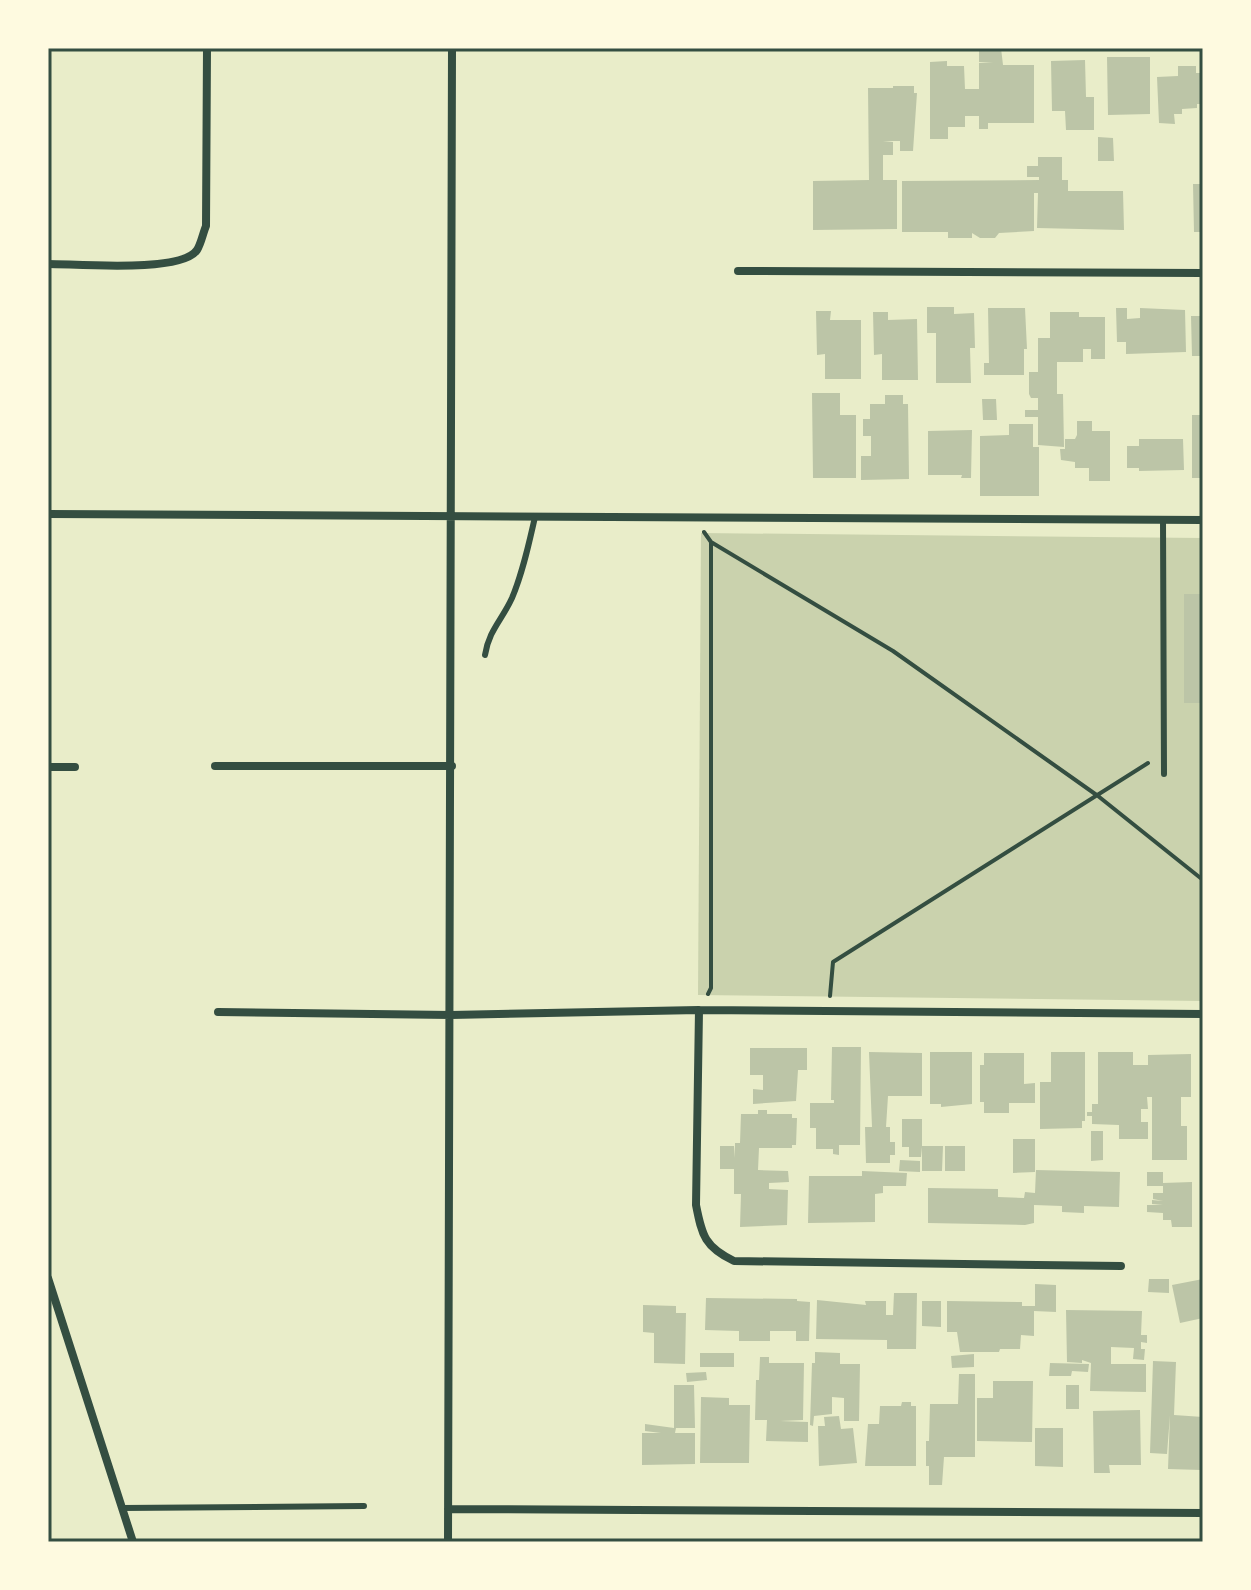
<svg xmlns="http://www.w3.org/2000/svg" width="1251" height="1590" font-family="'Sofia Sans Condensed',sans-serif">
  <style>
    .green { fill: #cad2ad }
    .building { fill: #bcc5a7 }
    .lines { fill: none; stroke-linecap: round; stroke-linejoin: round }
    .path { stroke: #344e41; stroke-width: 4 }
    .service { stroke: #344e41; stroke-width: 6 }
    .minor { stroke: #344e41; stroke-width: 8 }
    .neatline { fill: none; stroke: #344e41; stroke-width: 3 }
  </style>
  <rect width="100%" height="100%" fill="#e9edc9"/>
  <path class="green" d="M701,533L1203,538V1001L698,995Z"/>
  <path class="building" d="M979,48H1001L1003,65H1034V123H988V129H979V116H965V127H948V139H930V62L947,61V66H964L965,89H979V63H993L979,62Z
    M1107,57H1150V114L1108,115Z
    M1085,60L1086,97H1094V130H1066L1065,111H1052L1051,61Z
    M1178,66H1196V73H1203V104H1197V108L1182,109V114H1174L1175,124L1159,123L1157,77L1178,76Z
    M893,86H914V93H917L913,151H900V141H883L893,142V155H883V180H897V229L813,230V181L869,180L868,88H893Z
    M1098,137L1113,138L1114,161H1098Z
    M1038,157H1062V180H1068V191H1123L1124,230L1037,228L1038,193H1034V231L999,233L995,238H980L972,233V238H948V232H902V181L1039,180V177H1027V166H1038Z
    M1193,184H1203V232H1194Z
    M927,307H954V314L974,313L975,348H970L971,383H936V333H927Z
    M988,308H1025L1027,349H1024V375H984V363H989Z
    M1116,308H1127V319L1140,318V308L1185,310L1186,352L1126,354V342H1117Z
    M816,311H831L830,320H861V379H825V354L817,355Z
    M873,312H888V320L917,319L918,380H882V354L874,355Z
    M1050,312H1079V317H1105V359H1091V349H1083V362H1057V394H1063L1064,447L1038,445V417H1025V410H1038V398H1031L1029,394V372H1038V338H1050Z
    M1191,316H1203V356H1192Z
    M812,393H840V415H856V478H813Z
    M885,395H903V404H908L909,479L861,480V456H871V436H863V419H870V404H885Z
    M982,399H996L997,420H983Z
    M1192,415H1203V478H1192Z
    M1077,421H1092V431H1110V481H1089V468H1075V462L1061,460L1060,449H1065V439H1075L1077,435Z
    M1009,424H1033V447H1039V496H980V436L1009,435Z
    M972,430L971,478H961L962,475H928V431Z
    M1139,439H1183L1184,470L1139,471V468H1127V446H1139Z
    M1184,594H1203V703H1184Z
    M832,1047H861L860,1145H839V1155L833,1154V1149H816V1128H810V1103H834V1100H831Z
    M750,1048H807V1070H798L796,1101L753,1104V1089L763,1090V1075H750Z
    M869,1052L922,1053V1096H888L886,1127H890V1142H895V1155H890V1163H866L865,1127H872Z
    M930,1052H972V1104L941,1107V1104H930Z
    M1051,1052H1085V1121H1082V1128L1040,1129V1082H1051Z
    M1098,1052H1133V1065H1148V1055L1191,1054V1097H1181V1126H1187V1160H1152V1097H1147L1148,1109H1141V1122H1148V1139H1119V1125L1092,1124V1116H1087V1112H1092V1104H1098Z
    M984,1053H1024V1084L1035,1083V1103H1009V1113H984V1102H980V1065H984Z
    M758,1110H767V1114H792V1118H797L796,1145H792V1148H759L758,1170L788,1171L789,1182L769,1183V1189L788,1190L787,1225L740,1227L741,1194H734V1169H720V1146H734L735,1158V1143H740L741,1114H758Z
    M902,1119H922V1146H943L942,1171H922V1147L921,1157H909V1147H902Z
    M1091,1131H1103V1160L1091,1161Z
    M1013,1139H1035V1172L1013,1173Z
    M945,1146H965V1171H945Z
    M900,1160L920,1161V1172L899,1171Z
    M1036,1170L1120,1172L1119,1207L1084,1206V1213L1062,1212V1206L1034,1205V1223L1025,1225L928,1223V1188L998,1189V1197L1024,1198L1025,1192L1035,1193Z
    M862,1171L907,1173L906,1186H883V1193L875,1194V1222L808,1223L809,1176H862Z
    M1147,1172H1163V1183L1192,1182V1227H1172L1171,1220H1163V1213L1147,1212V1205H1163L1152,1204V1200L1163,1201L1153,1199V1193H1163V1186H1147Z
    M1149,1279H1169V1293L1148,1292Z
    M1203,1279V1318L1180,1323L1172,1285Z
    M1035,1284L1056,1285V1312L1034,1311V1336L1021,1335L1020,1349H1000L999,1352H960L957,1332H947V1301L1022,1302V1306H1035Z
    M894,1293H917L916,1349H887V1340L816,1339L817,1300L866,1305L865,1301H886V1315H893Z
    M706,1298L797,1299V1301L810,1302L809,1341H796V1331H770V1341H739V1331L705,1330Z
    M922,1301H941V1327L922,1326Z
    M643,1305L676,1306V1313H686L685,1364L654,1363V1333L643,1332Z
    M1066,1310L1142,1311L1141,1335H1147V1343L1141,1342V1349H1145L1144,1360L1133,1359L1134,1348L1111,1347V1364H1146V1392L1090,1391L1091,1363L1082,1360V1363L1067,1362Z
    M815,1352L840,1353V1364H860L859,1421H844V1398L832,1397V1414L814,1416L813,1426L810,1425L812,1363H815Z
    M700,1353H734V1367H700Z
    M974,1354V1367L952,1368L951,1356Z
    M760,1357H769V1363H804L803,1420L780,1421L808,1422V1442L766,1441L767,1420H755L756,1380H759Z
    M1153,1361L1176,1362L1174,1415L1203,1417L1201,1470L1168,1469L1170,1415L1167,1454L1150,1453Z
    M1050,1363L1089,1364L1088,1372L1072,1371L1071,1376H1049Z
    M706,1372L707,1380L687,1382L686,1373Z
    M959,1374H975V1457H944L942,1485H929V1466H926V1441H929L930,1404H958Z
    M993,1381H1033L1032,1442L977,1441V1398H993Z
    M674,1385H694L695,1428H676L675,1433H695V1464L642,1465V1433H661L645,1431V1424L674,1428Z
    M1066,1385H1079V1409H1066Z
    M701,1397L729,1398V1405H750L749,1463H700Z
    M902,1402H911V1406H916V1466H865L868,1424H879L880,1406H901Z
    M1140,1410L1141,1465H1109L1110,1473H1094L1093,1411Z
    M839,1416L841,1429L853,1428L857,1463L819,1466L818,1426H825L824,1417Z
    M1035,1428H1063V1467L1035,1466Z"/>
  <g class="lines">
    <path class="path" d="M704,532L711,542L893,651L1098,796L1203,880
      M708,994L711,988V542
      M830,996L833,962L1148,763"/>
    <path class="service" d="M1163,520L1164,774
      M485,655C489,630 502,620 512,598C523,572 529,543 535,517
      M122,1508L364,1506"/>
    <path class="minor" d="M48,264C77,264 182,273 197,250C201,244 203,233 206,226L207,48
      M738,271L1203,273
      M48,514L1203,520
      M215,766H452
      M48,767H75
      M699,1010L696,1205C702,1236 705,1247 734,1261L1121,1266
      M218,1012L451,1015L699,1010L1203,1014
      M48,1278L133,1542
      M448,1509L1203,1513
      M448,1542L452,48"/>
  </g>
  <rect width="1251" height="1590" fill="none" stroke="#fefae0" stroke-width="100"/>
  <rect x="50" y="50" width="1151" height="1490" class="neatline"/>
</svg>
